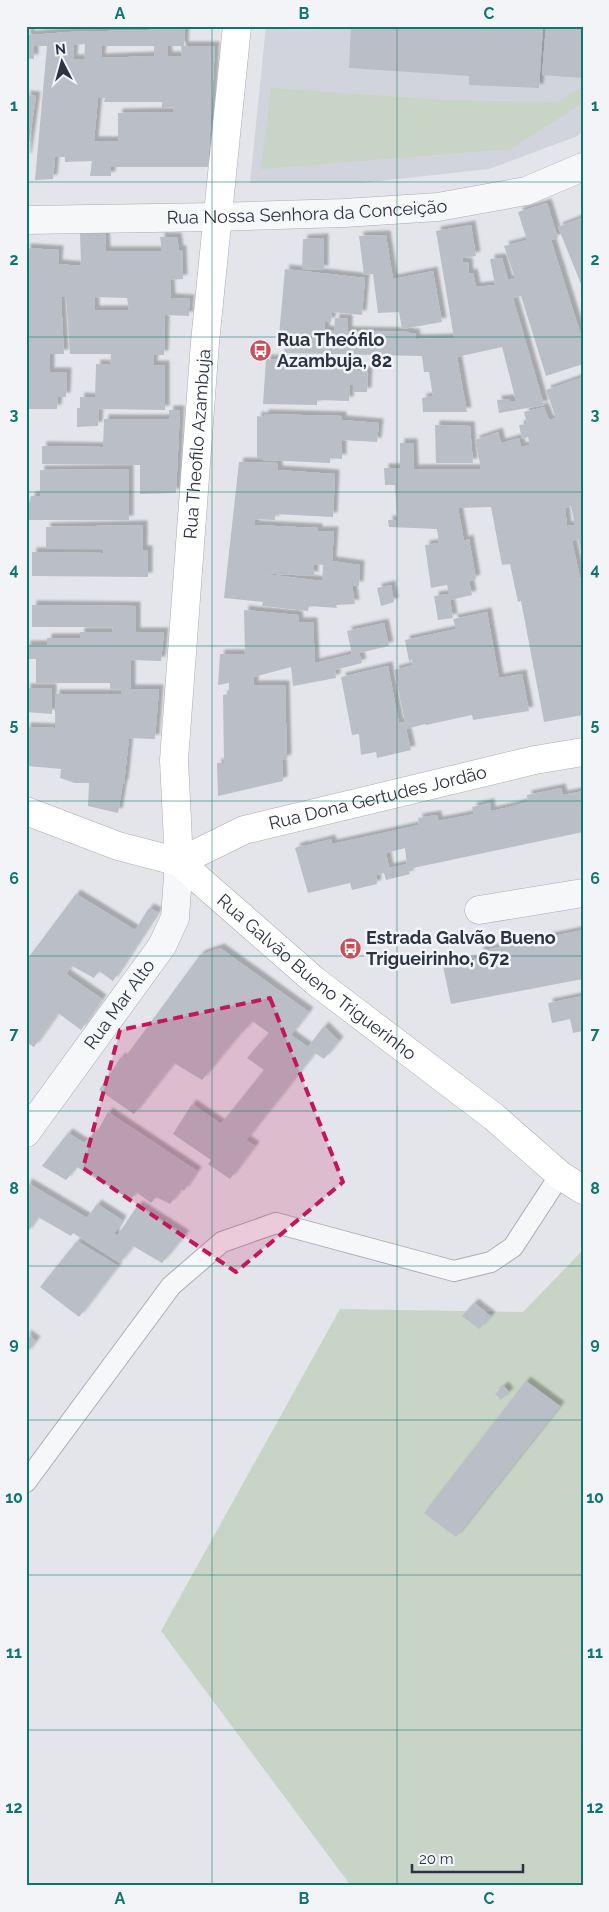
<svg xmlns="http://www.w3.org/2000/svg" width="609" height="1912" viewBox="0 0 609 1912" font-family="Raleway,sans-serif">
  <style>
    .built { fill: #d1d4dc }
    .green { fill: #c8d4c5 }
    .building { fill: #babec7; fill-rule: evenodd; filter: url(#shadow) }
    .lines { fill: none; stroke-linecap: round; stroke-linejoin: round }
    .lane-casing { stroke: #a8acb4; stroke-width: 22 }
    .street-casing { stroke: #a8acb4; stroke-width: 29 }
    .secondary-casing { stroke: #a8acb4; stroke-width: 29 }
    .lane { stroke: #f6f7f9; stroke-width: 20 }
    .street { stroke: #f6f7f9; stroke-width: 28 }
    .secondary { stroke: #fff; stroke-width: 28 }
    .marked { fill: #c2185b; fill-opacity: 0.2; stroke: #c2185b; stroke-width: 4; stroke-dasharray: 10 6; stroke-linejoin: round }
    .grid { fill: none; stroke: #0f766e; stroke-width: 1; stroke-opacity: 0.55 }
    .labels { text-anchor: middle; stroke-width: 5; stroke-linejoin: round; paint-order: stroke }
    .street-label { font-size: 18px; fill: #2c3342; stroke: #f3f4f8 }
    .poi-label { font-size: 18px; font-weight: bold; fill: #2c3342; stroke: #f3f4f8; text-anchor: start }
    .neatline { fill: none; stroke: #0f766e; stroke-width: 2 }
    .grid-label { font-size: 16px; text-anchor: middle; font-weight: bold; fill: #0f766e }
  </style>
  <defs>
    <filter id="shadow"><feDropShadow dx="4.5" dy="-4.5" stdDeviation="1" flood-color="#0004"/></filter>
  </defs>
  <rect width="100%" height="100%" fill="#e3e5ea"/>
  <!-- built -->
  <path class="built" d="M266,26H583V132L575,137L489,169L361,183H250Z"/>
  <!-- green -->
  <path class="green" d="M583,86V103L510,149L261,169L271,88L443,100L557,102Z
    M583,1250V1886H351L161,1631L340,1309L523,1312Z"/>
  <!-- building -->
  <path class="building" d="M351,26H543L539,88L469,85V76L349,68Z
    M546,26H583V78L542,75Z
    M26,29L30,35L69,32L185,29L184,46H215L208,167H111V176H90L92,161L65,162V157H55L53,179L35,180L47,46H34V59L26,58ZM85,44L84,59H73L74,45ZM102,46H154V56L101,58ZM167,46H181L182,56H168ZM98,98H105L104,102H162V108L173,107L174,112L118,113V141H94Z
    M26,95L36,96L27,158H26Z
    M547,203L558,238L551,240L583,342V364L546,376L521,296L513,298L544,405L499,413L497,400L510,399V401H516L502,347L457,357L467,412H423L422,398L433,396L429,372H424L422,356L284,353L286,336L279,335L285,269L365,278L362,315L332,312L331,322H325V330L334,331L335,318L348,319V331L409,332L410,333H415L416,339L454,338L436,231L471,225L476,256L463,258V262H468L469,274L473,273L476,287L495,285L490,259L502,258L508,280L515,278L504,246L527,240L518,212Z
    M581,218H583V289L558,227Z
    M80,233H105L106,251H162L160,237H177L179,250H182L183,279L170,280L171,298L190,299L189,309V316L165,315L164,355H154L153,365H165V410L99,409L98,426L77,427V408H80V397L95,398L96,364L110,365L111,354H70L66,297H61L64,354H50V372H67L66,397H58L57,409H26V248L59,250L58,264L81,266ZM95,297L127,298L129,310H95Z
    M386,235L393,279L433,271L442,322L402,329L399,312L378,313L373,274L364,275L359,236Z
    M324,238V270L302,269L303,239Z
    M266,359L352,362L351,370L368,371L367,392H354V385H350L349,401L317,400V405L263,404Z
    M583,377V561L578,539L572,541L583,591V715L544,722L521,601L518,602L510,564L502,565L491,507L458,508L464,541L469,539L476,579L469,581L472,595L450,600L453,618L438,620L434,596L449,594L447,585L431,588L425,545L439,543L437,529L389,527L388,520H397L395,485H385L384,468H400V443H413L414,469H481L475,440L498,432L501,443L519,438L521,447L530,445L528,437L522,439L519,425L527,424L524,412L544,407L549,420L556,418L546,390ZM571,506L575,525L567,526L565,508Z
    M169,410H180L176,493L140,494V465L42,464V446L103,447L104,419H169Z
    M264,414L342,416V420L379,423L377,442L342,440V459L330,458V463L263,460L262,459H257V416L264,417Z
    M435,425L470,426L473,463H436Z
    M239,462L278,463V470L335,474L333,517L275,514V520L254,519L255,525L318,528V531H334L332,561L360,565L359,586L352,585L355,604L336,605L337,608L309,606L308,611L262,606L263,602L224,598ZM314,564L323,565L322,581L257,573L314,576Z
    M129,469V520H26V502H30L31,496H40V470Z
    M143,525V550H148V577L32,576V552L103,553L104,549H46V527Z
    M391,585L394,602L381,606L377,588Z
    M32,605L136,606V632H164L161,661L131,660V689H159L155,739L129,738L124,784L123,783L118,813L88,806L89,783H75L60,778L61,769L28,766V738H26V727L55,728V694H121V689H110V683H36V659H26V645H47V638H80V632H112L113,627H32Z
    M244,610L298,615L299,622H313L315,663L352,654L347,631L384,623L389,646L359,653L362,663L335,670L336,678L293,686L291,667L254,677V685H285L287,759L282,760L283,781L218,796L217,763H224L223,695L229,694V683L218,685L220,654H245Z
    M487,612L499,678L522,674L529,711L473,720L472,715L426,725L425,724L406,729L411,750L377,758L376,752L361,755L359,734L352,735L341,677L388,666L399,723L405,722L394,670L413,665L412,660L409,661L405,640L456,629L453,619Z
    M26,688H52V714L26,712Z
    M561,788L563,795L583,791V832L408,869L410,874L386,880L384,873L376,875L377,884L352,890L350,883L308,893L295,848L300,846L304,845V846L331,839L332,844L401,829L419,825L418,818L437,815L438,821L474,814L472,807L490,803L491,811L509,807L528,802L527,795ZM405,848L407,864L389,868L386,853Z
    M76,894L135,930L149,908L158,912L113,981L99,971L94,978L72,966L66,974L102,999L81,1030L58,1013L34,1047L26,1042V961Z
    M583,930V979L451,1004L443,966L479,959V951Z
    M220,948L309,1012L291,1035L308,1047L324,1026L339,1041L324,1059L315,1053L246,1140L255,1146L230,1179L208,1164L211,1160L173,1134L192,1104L221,1124L264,1070L247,1058L269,1033L252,1021L243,1032L242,1031L202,1080L174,1063L134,1114L99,1090L121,1057L124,1059L200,955Z
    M583,996V1031L573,1033L570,1019L552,1023L548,1003Z
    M108,1112L197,1171L184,1191L181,1189L170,1204L156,1197L151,1203L136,1192L131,1200L77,1167L66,1180L42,1166L68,1133L84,1143L94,1133L96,1134Z
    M28,1183L87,1218L97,1204L122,1220L114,1234L117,1236L138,1205L185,1235L162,1263L133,1246L120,1263L73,1233L71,1236L38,1217L26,1234V1186Z
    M77,1241L118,1266L79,1317L40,1287Z
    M474,1303L491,1316L479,1329L462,1316Z
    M26,1334L36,1341L26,1354Z
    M526,1381L560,1406L456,1537L424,1513Z
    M504,1386L509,1392L501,1400L495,1394Z"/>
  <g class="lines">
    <defs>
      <path id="lane" d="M26,1482L171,1286L222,1242L276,1223L454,1271L491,1262L513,1247L560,1175"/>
      <g id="street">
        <path id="s1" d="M26,220L216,217L344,213L438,207L526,191L583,167"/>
        <path d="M479,910L583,893"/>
        <path id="s2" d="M26,1133L162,946L175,918L179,862"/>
      </g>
      <g id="secondary">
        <path id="s3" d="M26,811L118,846L179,862L315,981L494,1117L560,1175L583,1190"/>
        <path id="s4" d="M179,862L174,760L205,342L237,26"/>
        <path id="s5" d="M179,862L244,830L535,760L583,752"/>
      </g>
    </defs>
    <!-- lane casing -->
    <use href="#lane" class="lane-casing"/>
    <!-- street casing -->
    <use href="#street" class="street-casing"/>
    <!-- secondary casing -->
    <use href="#secondary" class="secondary-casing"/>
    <!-- lane -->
    <use href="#lane" class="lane"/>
    <!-- street -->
    <use href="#street" class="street"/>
    <!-- secondary -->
    <use href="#secondary" class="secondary"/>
  </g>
  <!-- marked area -->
  <path class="marked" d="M270,998L343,1182L236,1272L83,1168L120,1030Z"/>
  <!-- grid -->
  <path class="grid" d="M212,26V1886M397,26V1886M26,182H583M26,337H583M26,492H583M26,646H583M26,801H583M26,956H583M26,1111H583M26,1266H583M26,1420H583M26,1575H583M26,1730H583"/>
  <!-- icons -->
  <defs>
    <symbol id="bus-disc" viewBox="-11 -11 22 22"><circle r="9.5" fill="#c7505c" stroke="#f3f4f8"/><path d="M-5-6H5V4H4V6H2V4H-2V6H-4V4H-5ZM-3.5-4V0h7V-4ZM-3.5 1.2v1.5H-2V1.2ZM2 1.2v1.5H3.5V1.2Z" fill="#fff"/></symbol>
  </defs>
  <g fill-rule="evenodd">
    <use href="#bus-disc" x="248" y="338" width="25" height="25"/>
    <use href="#bus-disc" x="338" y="936" width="25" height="25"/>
  </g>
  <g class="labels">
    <!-- street labels -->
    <g class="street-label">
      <text dy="6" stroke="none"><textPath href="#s1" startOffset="281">Rua Nossa Senhora da Conceição</textPath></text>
      <text dy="6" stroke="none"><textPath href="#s4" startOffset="419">Rua Theofilo Azambuja</textPath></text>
      <text dy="6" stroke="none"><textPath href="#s5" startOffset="210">Rua Dona Gertudes Jordão</textPath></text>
      <text dy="6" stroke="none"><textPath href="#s3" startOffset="341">Rua Galvão Bueno Triguerinho</textPath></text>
      <text dy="6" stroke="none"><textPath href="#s2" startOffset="159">Rua Mar Alto</textPath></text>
    </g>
    <!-- poi labels -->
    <g class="poi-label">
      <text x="277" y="346">Rua Theófilo<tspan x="277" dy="21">Azambuja, 82</tspan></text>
      <text x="366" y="944">Estrada Galvão Bueno<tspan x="366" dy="21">Trigueirinho, 672</tspan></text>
    </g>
  </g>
  <!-- border -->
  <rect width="609" height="1912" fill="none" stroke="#f3f4f8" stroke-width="55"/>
  <!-- north arrow -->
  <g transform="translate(62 62) rotate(354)" stroke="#f3f4f8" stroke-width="4" paint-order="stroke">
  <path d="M0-4L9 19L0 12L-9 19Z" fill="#2c3342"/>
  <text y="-8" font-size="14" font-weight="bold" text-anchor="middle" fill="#2c3342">N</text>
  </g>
  <!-- scale -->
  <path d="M412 1864v8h111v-8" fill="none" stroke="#2c3342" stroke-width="2.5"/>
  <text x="419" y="1864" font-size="15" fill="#2c3342" stroke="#f3f4f8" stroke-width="4" paint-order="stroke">20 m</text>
  <rect x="28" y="28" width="554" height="1856" class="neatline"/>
  <g class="grid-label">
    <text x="120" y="19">A</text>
    <text x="304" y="19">B</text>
    <text x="489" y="19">C</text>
    <text x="14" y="111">1</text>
    <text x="595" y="111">1</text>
    <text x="14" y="265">2</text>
    <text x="595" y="265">2</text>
    <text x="14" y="420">3</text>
    <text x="595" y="420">3</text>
    <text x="14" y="575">4</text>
    <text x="595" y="575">4</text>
    <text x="14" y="730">5</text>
    <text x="595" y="730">5</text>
    <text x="14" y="884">6</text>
    <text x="595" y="884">6</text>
    <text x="14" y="1039">7</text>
    <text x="595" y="1039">7</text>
    <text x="14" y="1194">8</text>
    <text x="595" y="1194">8</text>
    <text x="14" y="1349">9</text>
    <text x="595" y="1349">9</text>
    <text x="14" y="1503">10</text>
    <text x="595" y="1503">10</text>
    <text x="14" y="1658">11</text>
    <text x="595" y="1658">11</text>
    <text x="14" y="1813">12</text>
    <text x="595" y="1813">12</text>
    <text x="120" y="1904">A</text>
    <text x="304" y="1904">B</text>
    <text x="489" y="1904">C</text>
  </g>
</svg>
